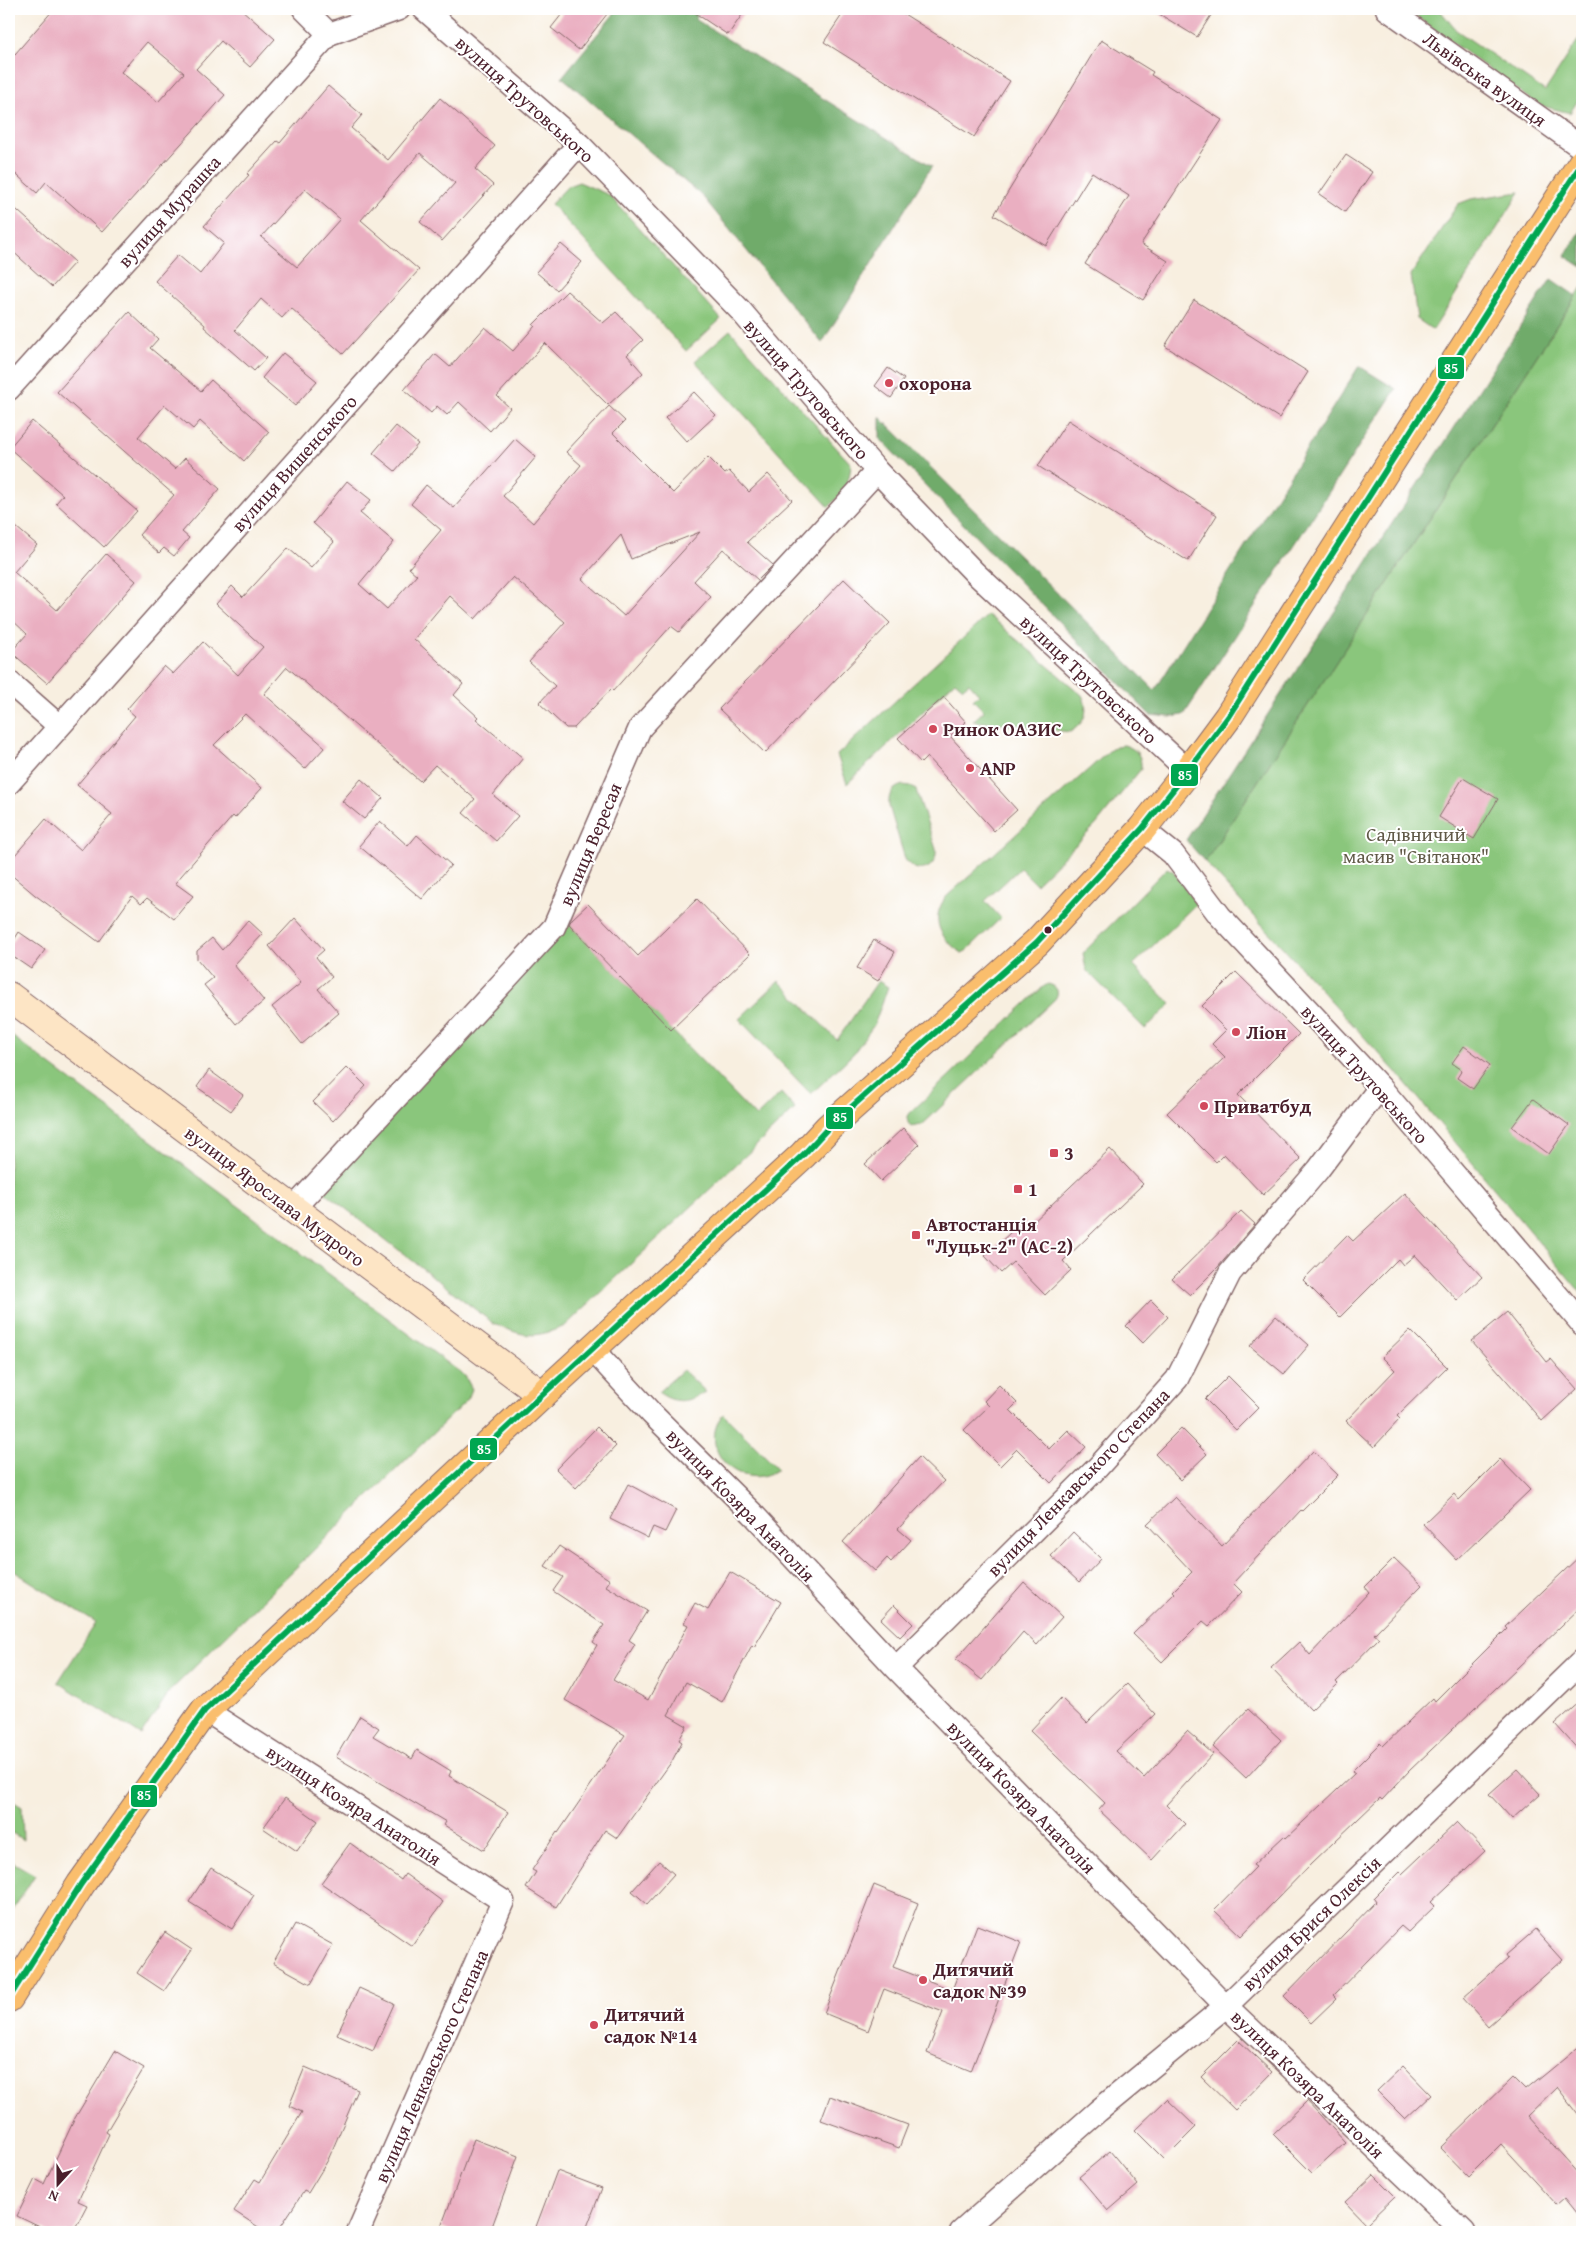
<svg xmlns="http://www.w3.org/2000/svg" width="1591" height="2241" viewBox="0 0 1591 2241" font-family="'Gentium Book Plus',serif">
  <style>
    .green { fill: #8ac67b; stroke: #6a7253 }
    .forest { fill: #6fab6b; stroke: #5c654b }
    .building { fill: #eaafc1; fill-rule: evenodd }
    .lines { fill: none; stroke-linecap: round; stroke-linejoin: round }
    .street-casing { stroke: #87686a; stroke-width: 25 }
    .secondary-casing { stroke: #87686a; stroke-width: 30 }
    .primary-casing { stroke: #87686a; stroke-width: 30 }
    .street { stroke: #fff; stroke-width: 22 }
    .secondary { stroke: #fde5c5; stroke-width: 28 }
    .primary { stroke: #fabe6d; stroke-width: 28 }
    .bus-1-casing { stroke: #fff; stroke-width: 10 }
    .bus-1 { stroke: #00a651; stroke-width: 6 }
    .poi-dot { fill: #d1495b; stroke: #fff; stroke-width: 2 }
    .bus-dot { fill: #4a1f2b; stroke: #fff; stroke-width: 2 }
    .labels { text-anchor: middle; stroke-width: 4; stroke-linejoin: round; paint-order: stroke }
    .street-label { font-size: 19px; fill: #4a1f2b; stroke: #fff }
    .poi-label { font-size: 19px; font-weight: bold; fill: #4a1f2b; stroke: #fff; text-anchor: start }
    .park-label { font-size: 19px; fill: #605947; stroke: #fff }
    .line-badge { stroke: #fff; stroke-width: 2 }
    .badge-label { font-size: 14px; text-anchor: middle; font-weight: bold; fill: #fff }
  </style>
  <rect width="100%" height="100%" fill="#fff"/>
  <filter id="ink" filterUnits="userSpaceOnUse"><feTurbulence type="fractalNoise" baseFrequency=".02" numOctaves="2"/><feDisplacementMap in="SourceGraphic" scale="10" xChannelSelector="R" yChannelSelector="G"/><feConvolveMatrix kernelMatrix="1 2 1 2 8 2 1 2 1" color-interpolation-filters="sRGB"/></filter>
  <filter id="wash" filterUnits="userSpaceOnUse"><feTurbulence type="fractalNoise" baseFrequency=".0096" numOctaves="4" result="noise"/><feDisplacementMap in="SourceGraphic" scale="20" xChannelSelector="R" yChannelSelector="G"/><feGaussianBlur stdDeviation="1.12" result="paint"/><feColorMatrix in="noise" values="0 0 0 0 0 0 0 0 0 0 0 0 0 0 0 0 0 1.4 0 .05"/><feComposite in="paint" operator="in"/></filter>
  <g filter="url(#wash)">
    <rect width="100%" height="100%" fill="#f8efe0"/>
    <!-- green -->
    <path class="green" d="M1406,9H1439L1456,30L1545,91L1582,34V94L1570,113L1538,105Z
      M579,182L609,195L721,319L686,351L551,204L568,186Z
      M1520,192L1433,330L1417,319L1411,275L1458,204L1471,199Z
      M1582,287V1294L1404,1081L1205,862Z
      M730,330L851,464C850,483 842,494 829,507L695,361Z
      M988,615L1082,695C1090,711 1085,723 1070,732L973,721L984,711L973,700L979,694L969,683L963,688L955,681L847,784L837,755Z
      M1124,745C1137,749 1142,756 1141,769L1095,826L1036,884L1020,868L985,901L1001,918L963,954C942,940 928,921 946,897L1109,751L1116,746Z
      M903,785L910,786L916,790L936,849C938,870 916,877 905,859L889,806C888,794 892,788 903,785Z
      M1167,868L1173,871L1196,904L1133,965L1171,1004L1145,1029L1086,970L1083,953Z
      M568,923L756,1117L781,1093L795,1109L565,1326C534,1339 525,1337 494,1324L323,1191Z
      M779,981L837,1040L878,981L888,987L874,1025L853,1054L811,1094L739,1019Z
      M1048,984C1057,986 1060,992 1055,999L922,1125L911,1127C907,1122 906,1119 910,1113L1043,987Z
      M9,1034L465,1376L472,1389L468,1399L170,1691L141,1735L58,1682L96,1623L9,1568Z
      M683,1370L706,1392C687,1402 676,1405 658,1392Z
      M723,1414L778,1469C741,1495 695,1449 723,1414Z
      M9,1799L22,1807L23,1840L9,1831Z
      M9,1860L35,1875L9,1916Z"/>
    <!-- forest -->
    <path class="forest" d="M618,9H701L695,19L932,166L822,343L703,197L562,77Z
      M1582,229V267L1565,256Z
      M1551,279L1576,296L1205,862L1186,840Z
      M1359,366L1396,389L1184,715L1170,717L1150,715L880,439V417L1155,690Z"/>
    <g id="blocks">
      <!-- building -->
      <path class="building" d="M54,9H241L275,39L250,67L221,41L196,69L225,95L102,232L46,182L37,193L9,168V61ZM147,42L184,73L158,102L121,72Z
        M566,9H611L579,50L551,28Z
        M689,9H746L728,35Z
        M846,9H896L1010,81L974,137L824,42Z
        M1151,9H1215L1197,37Z
        M1101,40L1153,72L1151,75L1222,120L1141,244L1168,261L1143,300L1085,264L1129,196L1092,172L1046,246L994,215Z
        M328,86L362,115L351,128L388,160L440,98L495,146L475,169L493,185L442,241L420,222L455,183L420,153L361,220L419,270L343,354L291,308L282,318L261,299L235,330L266,358L254,371L204,327L205,325L155,281L178,255L200,274L224,243L204,226L249,175L247,174L277,141L280,143ZM305,189L340,219L297,267L261,237Z
        M1346,155L1372,172L1345,212L1319,194Z
        M9,203L75,262L52,287L9,248Z
        M561,244L582,262L557,290L536,272Z
        M567,291L603,323L616,312L643,340L627,355L643,373L608,405L545,343L497,396L510,408L490,431L459,402L447,415L437,406L431,413L404,390L435,354L450,367L485,327L513,351L535,326L533,325Z
        M1194,300L1308,372L1279,418L1165,346Z
        M129,312L158,339L150,348L201,391L211,380L269,432L244,461L200,421L193,429L165,405L138,437L175,469L185,458L220,489L182,532L189,538L174,556L164,548L159,553L139,535L174,495L57,392Z
        M283,353L317,381L295,406L262,378Z
        M888,368L904,379L891,398L875,386Z
        M694,392L716,415L687,442L665,418Z
        M609,406L625,421L613,433L673,493L708,457L725,474L729,471L749,492L768,474L792,500L747,542L773,565L758,580L723,549L694,581L711,597L679,632L671,626L613,691L611,689L574,728H566L539,703L555,686L529,662L565,622L513,577L475,619L450,596L414,639L463,684L454,695L478,717L476,719L523,758L493,795L518,816L496,841L463,813L475,799L435,765L420,781L287,667L264,694L325,747L305,769L245,714L214,745L262,788L235,818L233,816L175,883L193,896L174,919L147,898L141,904L132,896L99,942L35,895L9,873V862L46,819L81,850L112,814L77,785L135,716L127,709L164,666L173,674L203,642L238,675L263,647L216,604L232,586L243,597L288,548L311,568L334,542L313,523L347,481L371,500L360,513L394,542L359,584L387,609L417,575L409,568L441,530L411,504L426,485L454,508L515,439L536,457L503,496L533,523L581,465L566,452ZM700,532L624,616L582,579L621,535L631,559Z
        M1068,420L1217,515L1188,561L1038,466Z
        M32,421L137,511L104,547L56,503L63,495L9,448Z
        M396,426L418,444L395,471L373,453Z
        M9,521L37,545L14,572L57,610L106,554L136,581L47,683L11,652L27,634L9,617Z
        M844,579L890,623L765,753L719,709Z
        M944,697L966,722L950,736L1017,810L994,831L927,757L921,763L898,738Z
        M1463,778L1498,799L1474,839L1439,817Z
        M361,779L383,798L364,819L342,801Z
        M380,821L408,846L417,835L451,865L422,899L359,846Z
        M697,899L750,954L671,1030L569,924L572,919L588,904L638,956Z
        M295,918L324,950L316,957L332,977L318,989L339,1013L302,1044L272,1007L301,983L269,946Z
        M248,920L263,934L234,965L264,1001L236,1024L204,985L213,978L197,959V951L212,938L222,950Z
        M19,932L45,950L31,969L9,954V948Z
        M874,940L895,952L878,981L857,968Z
        M1236,972L1299,1034L1238,1095L1301,1159L1263,1195L1224,1154L1216,1162L1167,1113L1225,1057L1212,1044L1226,1030L1202,1006Z
        M1464,1046L1490,1065L1473,1089L1457,1078L1462,1070L1452,1063Z
        M347,1067L366,1086L333,1121L313,1102Z
        M209,1070L243,1095L231,1111L197,1087Z
        M1533,1099L1569,1125L1549,1154L1512,1127Z
        M903,1128L919,1145L881,1181L865,1164Z
        M1110,1149L1143,1184L1063,1261L1071,1270L1045,1295L1013,1262L1001,1273L985,1256L1024,1220L1029,1226Z
        M1405,1193L1482,1277L1457,1300L1415,1255L1403,1265L1398,1259L1340,1317L1303,1280L1347,1235L1353,1241Z
        M1241,1211L1255,1224L1218,1267L1190,1295L1172,1279Z
        M1151,1300L1168,1317L1143,1343L1126,1326Z
        M1507,1312L1547,1362L1551,1359L1577,1389L1542,1421L1472,1341Z
        M1276,1316L1309,1345L1284,1374L1250,1346Z
        M1410,1330L1447,1367L1397,1416L1400,1419L1374,1447L1346,1421L1395,1370L1382,1357Z
        M1228,1376L1259,1407L1236,1430L1205,1399Z
        M999,1385L1017,1403L1010,1410L1049,1449L1068,1430L1086,1447L1051,1483L1017,1449L1000,1466L964,1430L989,1406L984,1401Z
        M597,1427L616,1446L576,1488L556,1469Z
        M1181,1428L1207,1454L1180,1480L1155,1454Z
        M1313,1451L1338,1475L1302,1511L1301,1510L1233,1583L1242,1592L1209,1626L1203,1621L1162,1662L1133,1634L1175,1593L1173,1591L1192,1572L1147,1524L1175,1497L1222,1546Z
        M919,1457L944,1481L898,1529L911,1540L891,1562L887,1558L875,1571L843,1542Z
        M1500,1459L1530,1490L1457,1560L1423,1524L1454,1494L1459,1500Z
        M628,1484L676,1510L665,1532L653,1527L648,1538L610,1519Z
        M1073,1532L1101,1559L1079,1582L1051,1556Z
        M559,1546L610,1580L606,1586L647,1611L629,1640L635,1644L613,1680L648,1700L688,1625L684,1623L695,1603L708,1610L730,1572L781,1602L754,1647L752,1645L722,1702L686,1682L668,1715L687,1726L679,1740L682,1742L672,1761L617,1838L605,1830L556,1907L526,1888L536,1872L532,1870L557,1832L558,1833L625,1735L565,1700L597,1645L593,1642L604,1625L553,1591L563,1577L545,1566Z
        M1582,1554V1606L1409,1771L1382,1800L1380,1798L1311,1864L1241,1936L1214,1910L1256,1867L1253,1865L1284,1836L1286,1838L1355,1773L1352,1771L1380,1743L1383,1746L1433,1698L1435,1701L1507,1629L1505,1627Z
        M1394,1558L1422,1585L1374,1634L1379,1638L1336,1682L1338,1684L1311,1710L1271,1668L1299,1642L1310,1655L1369,1592L1365,1587Z
        M1024,1582L1062,1617L1037,1645L1023,1632L982,1680L956,1659Z
        M894,1605L913,1624L900,1637L881,1619Z
        M1127,1684L1155,1714L1116,1751L1144,1778L1187,1731L1213,1754L1166,1805L1185,1824L1152,1860L1099,1810L1105,1803L1030,1731L1061,1698L1087,1723Z
        M1582,1700V1754L1555,1724Z
        M1248,1709L1281,1740L1246,1778L1213,1747Z
        M360,1716L379,1728L373,1736L412,1759L417,1750L451,1771L449,1776L508,1812L484,1850L444,1825L446,1822L336,1757Z
        M1517,1769L1540,1794L1512,1819L1489,1794Z
        M285,1798L318,1821L297,1851L263,1828Z
        M1457,1822L1485,1851L1431,1902L1435,1906L1408,1932L1401,1926L1334,1995L1337,1998L1311,2023L1284,1996L1376,1901L1374,1898L1400,1872L1402,1874Z
        M350,1843L401,1880L405,1874L443,1902L412,1946L321,1883Z
        M659,1861L674,1874L647,1904L632,1891Z
        M211,1868L254,1895L232,1929L189,1902Z
        M874,1885L918,1903L893,1967L922,1978L952,1990L977,1925L1021,1942L971,2071L927,2053L943,2012L884,1989L868,2031L824,2013Z
        M295,1924L333,1945L311,1984L273,1963Z
        M1535,1930L1562,1960L1488,2026L1463,1998L1508,1958L1506,1955Z
        M165,1932L192,1950L164,1991L137,1973Z
        M359,1988L394,2004L373,2051L337,2035Z
        M1238,2040L1272,2072L1235,2110L1201,2077Z
        M1582,2044V2119L1557,2087L1527,2116L1582,2177V2219L1565,2198L1557,2205L1501,2144L1468,2177L1440,2148L1513,2077L1526,2090Z
        M115,2051L144,2068L106,2132L109,2134L78,2201L87,2205L73,2232H50L17,2216L35,2179L44,2184L75,2118Z
        M1403,2066L1431,2095L1405,2119L1377,2091Z
        M305,2067L358,2090L328,2160L308,2193L304,2191L277,2232H266L234,2211L255,2179L260,2182L302,2112L289,2106Z
        M830,2096L908,2125L899,2148L821,2120Z
        M1167,2099L1196,2127L1164,2159L1135,2130Z
        M1307,2101L1345,2142L1312,2173L1273,2134Z
        M474,2139L518,2156L490,2232H455L441,2227Z
        M1110,2151L1138,2185L1108,2211L1079,2177Z
        M557,2171L602,2188L585,2232H534Z
        M1374,2175L1395,2196L1366,2224L1345,2202Z"/>
    </g>
  </g>
  <g filter="url(#ink)">
    <use href="#blocks" fill-opacity="0" stroke="#87686a" stroke-width="1"/>
    <g class="lines">
      <defs>
        <path id="street" d="M304,9L329,34L399,9
          M424,9L579,144L740,310L877,471L975,573L1188,771
          M1387,9L1582,148
          M9,389L329,34
          M9,682L59,726
          M9,783L579,144
          M1142,829L1173,854L1220,916L1380,1087L1582,1324
          M293,1209L554,927L640,728L877,471
          M592,1349L652,1414L752,1513L896,1668L1226,2006L1464,2232
          M896,1668L1098,1467L1177,1379L1230,1273L1318,1170L1380,1087
          M205,1710L503,1901L358,2232
          M961,2232L1098,2111L1226,2006L1582,1661"/>
        <path id="secondary" d="M9,996L542,1395"/>
        <path id="primary" d="M9,1998L81,1884L205,1710L542,1395L803,1155L828,1128L1037,942L1142,829L1188,771L1228,717L1582,163"/>
      </defs>
      <!-- street casing -->
      <use href="#street" class="street-casing"/>
      <!-- secondary casing -->
      <use href="#secondary" class="secondary-casing"/>
      <!-- primary casing -->
      <use href="#primary" class="primary-casing"/>
      <!-- street -->
      <use href="#street" class="street"/>
      <!-- secondary -->
      <use href="#secondary" class="secondary"/>
      <!-- primary -->
      <use href="#primary" class="primary"/>
      <defs>
        <path id="bus-1" d="M9,1998L81,1884L205,1710L542,1395L803,1155L828,1128L1037,942L1142,829L1188,771L1228,717L1582,163"/>
      </defs>
      <!-- bus-1 casing -->
      <use href="#bus-1" class="bus-1-casing"/>
      <!-- bus-1 -->
      <use href="#bus-1" class="bus-1"/>
    </g>
  </g>
  <!-- markers -->
  <g class="poi-dot">
    <circle cx="889" cy="383" r="5"/>
    <circle cx="933" cy="729" r="5"/>
    <circle cx="970" cy="768" r="5"/>
    <circle cx="1236" cy="1032" r="5"/>
    <circle cx="1204" cy="1106" r="5"/>
    <rect x="1049" y="1148" width="10" height="10" rx="2.5"/>
    <rect x="1013" y="1184" width="10" height="10" rx="2.5"/>
    <rect x="911" y="1230" width="10" height="10" rx="2.5"/>
    <circle cx="923" cy="1980" r="5"/>
    <circle cx="594" cy="2025" r="5"/>
  </g>
  <circle class="bus-dot" cx="1048" cy="930" r="4.5"/>
  <g class="labels">
    <!-- street labels -->
    <g class="street-label">
      <text transform="translate(1485 79) rotate(36)" y="7">Львівська вулиця</text>
      <text transform="translate(525 99) rotate(42)" y="7">вулиця Трутовського</text>
      <text transform="translate(169 211) rotate(-48)" y="7">вулиця Мурашка</text>
      <text transform="translate(807 389) rotate(49)" y="7">вулиця Трутовського</text>
      <text transform="translate(294 463) rotate(-48)" y="7">вулиця Вишенського</text>
      <text transform="translate(1089 679) rotate(43)" y="7">вулиця Трутовського</text>
      <text transform="translate(590 844) rotate(-67)" y="7">вулиця Вересая</text>
      <text transform="translate(1365 1074) rotate(48)" y="7">вулиця Трутовського</text>
      <text transform="translate(275 1196) rotate(37)" y="7">вулиця Ярослава Мудрого</text>
      <text transform="translate(1078 1482) rotate(-46)" y="7">вулиця Ленкавського Степана</text>
      <text transform="translate(741 1505) rotate(46)" y="7">вулиця Козяра Анатолія</text>
      <text transform="translate(1022 1797) rotate(46)" y="7">вулиця Козяра Анатолія</text>
      <text transform="translate(354 1805) rotate(33)" y="7">вулиця Козяра Анатолія</text>
      <text transform="translate(1311 1923) rotate(-44)" y="7">вулиця Брися Олексія</text>
      <text transform="translate(431 2066) rotate(-66)" y="7">вулиця Ленкавського Степана</text>
      <text transform="translate(1308 2084) rotate(44)" y="7">вулиця Козяра Анатолія</text>
    </g>
    <!-- poi labels -->
    <g class="poi-label">
      <text x="899" y="390">охорона</text>
      <text x="943" y="736">Ринок ОАЗИС</text>
      <text x="980" y="775">ANP</text>
      <text x="1246" y="1039">Ліон</text>
      <text x="1214" y="1113">Приватбуд</text>
      <text x="1064" y="1160">3</text>
      <text x="1028" y="1196">1</text>
      <text x="926" y="1231">Автостанція<tspan x="926" dy="22">"Луцьк-2" (АС-2)</tspan></text>
      <text x="933" y="1976">Дитячий<tspan x="933" dy="22">садок №39</tspan></text>
      <text x="604" y="2021">Дитячий<tspan x="604" dy="22">садок №14</tspan></text>
    </g>
    <!-- park labels -->
    <g class="park-label">
      <text x="1416" y="841">Садівничий<tspan x="1416" dy="22">масив "Світанок"</tspan></text>
    </g>
  </g>
  <g class="line-badge">
    <rect x="1437" y="356" width="28" height="24" rx="5" fill="#00a651"/>
    <rect x="1170" y="763" width="29" height="24" rx="5" fill="#00a651"/>
    <rect x="825" y="1106" width="29" height="24" rx="5" fill="#00a651"/>
    <rect x="469" y="1437" width="29" height="24" rx="5" fill="#00a651"/>
    <rect x="130" y="1784" width="28" height="24" rx="5" fill="#00a651"/>
  </g>
  <g class="badge-label">
    <text x="1451" y="373">85</text>
    <text x="1185" y="780">85</text>
    <text x="840" y="1122">85</text>
    <text x="484" y="1454">85</text>
    <text x="144" y="1800">85</text>
  </g>
  <!-- margin -->
  <rect width="1591" height="2241" fill="none" stroke="#fff" stroke-width="30"/>
  <!-- north arrow -->
  <g transform="translate(58 2184) rotate(201)" stroke="#ffffff" stroke-width="4" paint-order="stroke">
  <path d="M0-4L9 19L0 12L-9 19Z" fill="#4a1f2b"/>
  <text y="-8" font-size="14" font-weight="bold" text-anchor="middle" fill="#4a1f2b">N</text>
  </g>
</svg>
